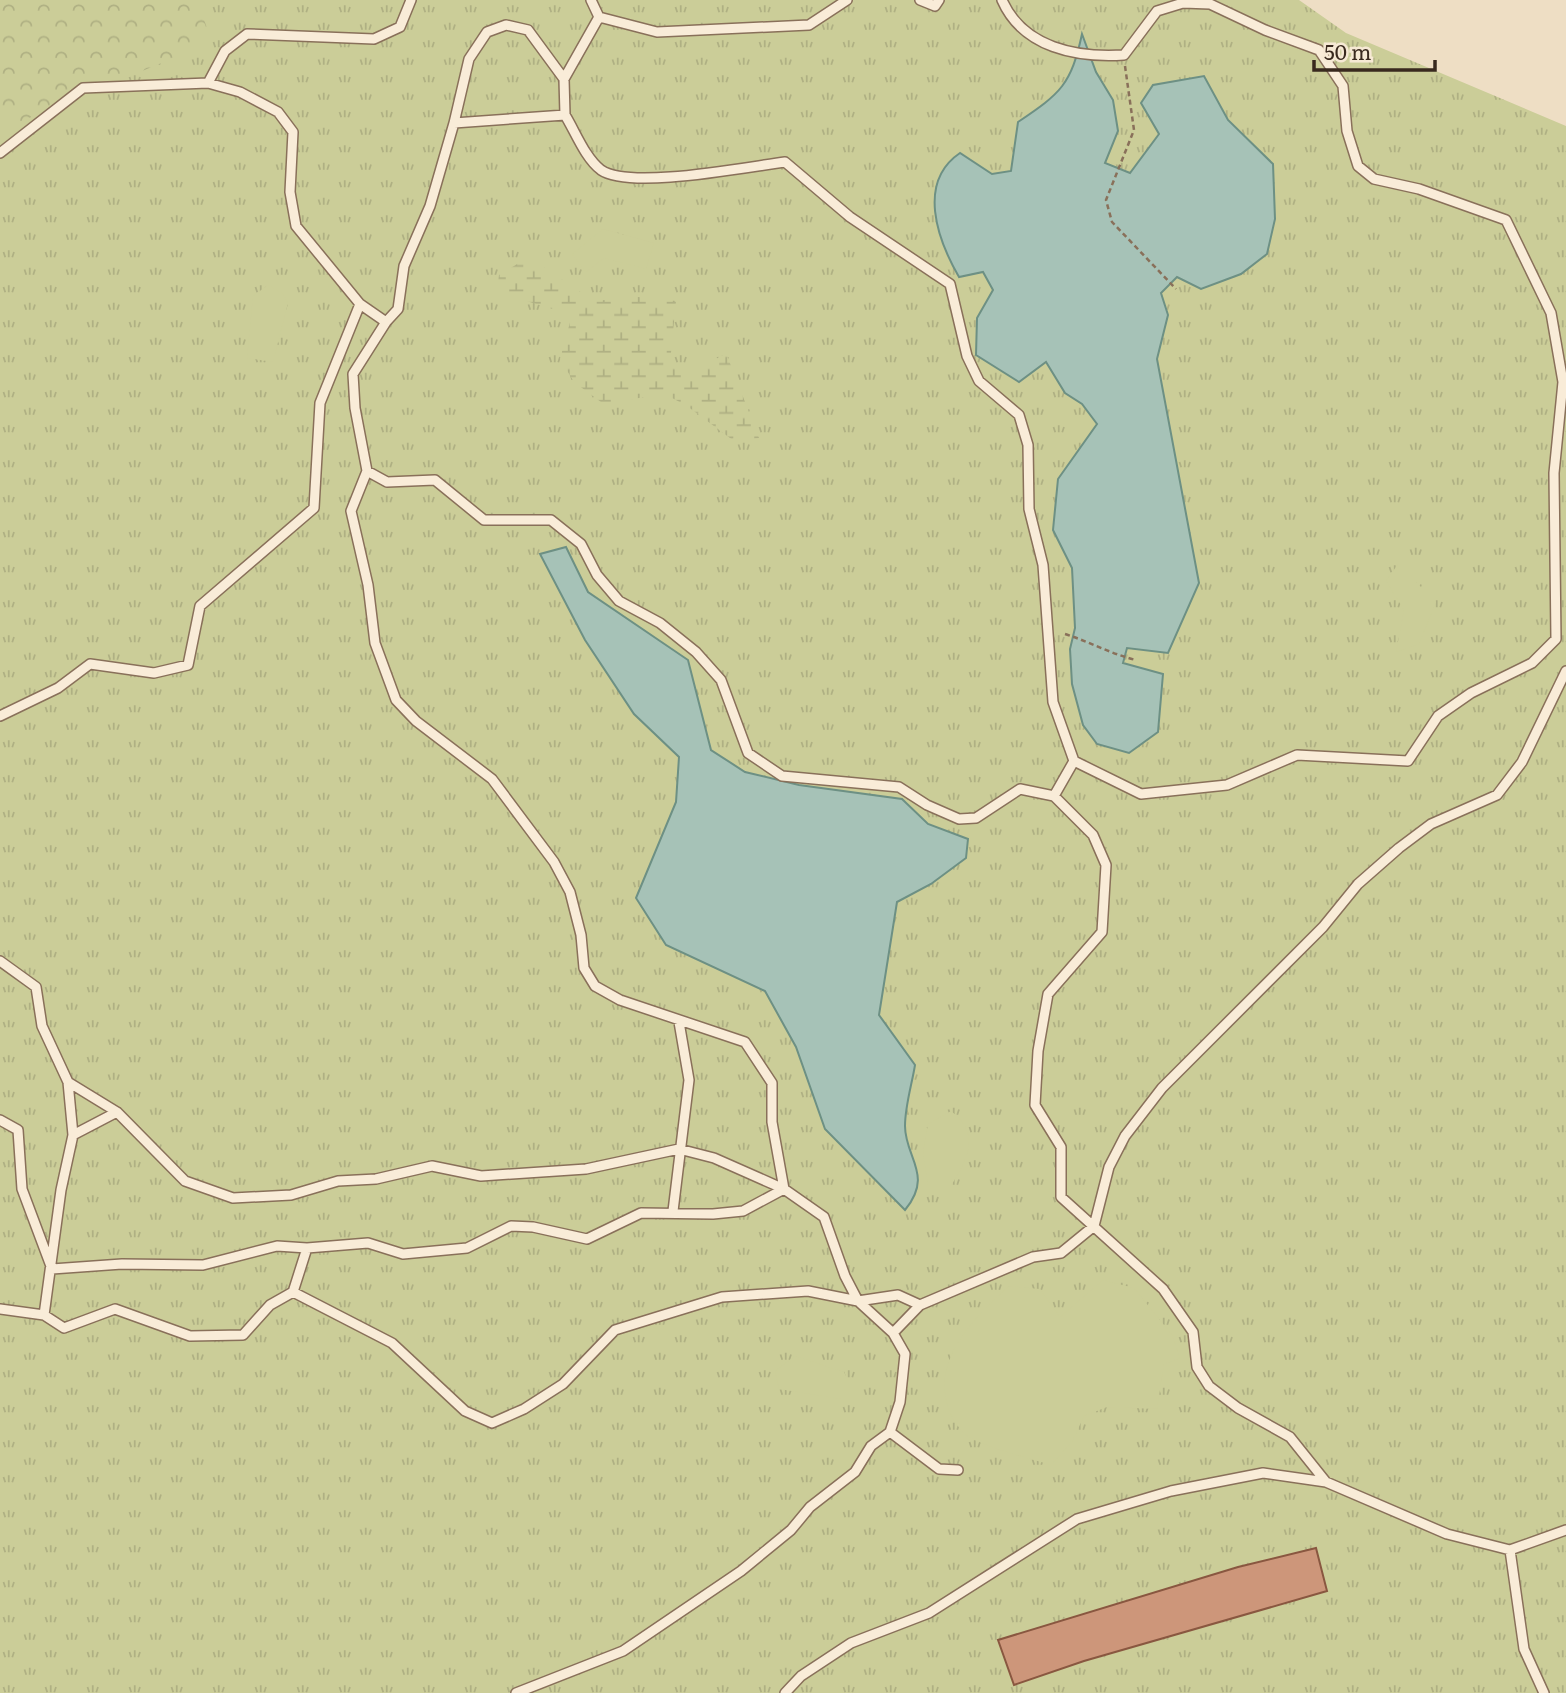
<svg xmlns="http://www.w3.org/2000/svg" width="1566" height="1693" viewBox="0 0 1566 1693" font-family="Literata,serif">
  <style>
    .grass { fill: url(#grass-tufts) }
    .forest { fill: url(#forest-crowns) }
    .wetland { fill: url(#wetland-marsh) }
    .park { fill: #cbcd98 }
    .water { fill: #a6c2b7; stroke: #6d9084; stroke-width: 2 }
    .building { fill: #cd967a; stroke: #895740; stroke-width: 2 }
    .lines { fill: none; stroke-linecap: round; stroke-linejoin: round }
    .lane-casing { stroke: #89705a; stroke-width: 12 }
    .path { stroke: #89705a; stroke-width: 2.5; stroke-dasharray: 5 3.5; stroke-linecap: butt }
    .lane { stroke: #f9ecd8; stroke-width: 9 }
  </style>
  <defs>
    <pattern id="grass-tufts" width="24" height="20" patternUnits="userSpaceOnUse" patternTransform="scale(1.75)"><rect width="24" height="20" fill="#cbcd98"/><path d="M3 7l-1-3M5 7V3M7 7l1-3M15 17l-1-3M17 17v-4M19 17l1-3" fill="none" stroke="#afb083"/></pattern>
    <pattern id="forest-crowns" width="20" height="18" patternUnits="userSpaceOnUse" patternTransform="scale(1.75)"><rect width="20" height="18" fill="#cbcd98"/><path d="M2 6a3 3 0 1 1 6 0M12 15a3 3 0 1 1 6 0" fill="none" stroke="#afb083"/></pattern>
    <pattern id="wetland-marsh" width="20" height="14" patternUnits="userSpaceOnUse" patternTransform="scale(1.75)"><rect width="20" height="14" fill="#cbcd98"/><path d="M1 5h8M5 5V1M11 12h8M15 12V8" fill="none" stroke="#afb083"/></pattern>
  </defs>
  <rect width="100%" height="100%" fill="#eedec4"/>
  <!-- grass -->
  <path class="grass" d="M0,0H1299L1346,33L1566,126V1693H0Z"/>
  <!-- forest -->
  <path class="forest" d="M0,0H197L212,42L0,130Z"/>
  <!-- wetland -->
  <path class="wetland" d="M529,257L594,301L638,297L676,301L670,363L684,378L726,353L759,438L734,441L687,406L663,393L605,405L574,382L560,359L572,315L497,292L499,275Z"/>
  <!-- park -->
  <path class="park" d="M603,229L654,243L646,269L604,258L586,272L572,254Z
    M268,285L283,294L288,303L273,362L247,358L253,296Z
    M1398,564L1436,602L1419,644L1396,652L1404,610L1386,581Z
    M951,1111C981,1134 968,1158 951,1186H928L923,1152L928,1124Z
    M1103,1280L1134,1288L1172,1335L1180,1358L1164,1364L1157,1409L1107,1407L1084,1416L1072,1442L1051,1465C1032,1459 979,1446 965,1434C958,1428 951,1416 948,1407C932,1358 975,1317 1009,1286L1040,1289L1060,1317Z
    M795,1356L844,1372L852,1388L841,1399L779,1389L775,1371Z"/>
  <!-- water -->
  <path class="water" d="M1082,34L1096,72L1113,100L1118,131L1105,163L1130,173L1159,134L1141,103L1153,85L1204,76L1228,120L1273,164L1275,219L1267,254L1241,274L1201,289L1177,277L1161,293L1168,315L1157,359L1199,583L1168,653L1127,648L1123,663L1163,674L1158,732L1129,753L1097,744L1083,725L1072,684L1070,649L1075,628L1072,568L1053,530L1058,479L1097,424L1082,404L1065,393L1046,362L1019,382L976,355L977,318L993,290L983,272L959,277C937,239 917,182 960,153L992,174L1011,171L1018,122C1061,93 1071,85 1082,34Z
    M566,547L588,592L688,660L711,750L745,772L799,785L902,799L928,824L968,839L966,858L931,884L897,902L879,1015L915,1065C912,1084 905,1106 905,1126C905,1158 934,1175 905,1210L825,1129L796,1047L765,991L666,945L636,898L676,802L679,757L634,714L585,640L540,554Z"/>
  <!-- building -->
  <path class="building" d="M1316,1548L1327,1591L1084,1661L1014,1685L998,1640L1238,1567Z"/>
  <g class="lines">
    <defs>
      <path id="lane" d="M591,0L599,17L657,32L809,25L847,0
        M920,0L935,6L939,0
        M1002,0C1023,48 1077,58 1124,55L1157,11L1183,3L1210,4L1265,30L1319,50L1343,86L1347,131L1358,166L1374,179L1419,189L1506,220L1551,313L1563,382L1554,473L1556,639L1532,663L1471,693L1438,716L1408,761L1297,755L1227,785L1141,794L1074,761L1053,702L1043,565L1029,509L1028,445L1019,415L979,381L967,356L950,284L850,217L785,162C746,167 630,190 601,170C585,158 575,131 565,115L454,123L430,206L404,266L398,309L386,322L353,374L355,408L367,471L387,482L435,480L484,520H551L581,544L597,575L619,601L660,623L696,652L721,680L748,753L782,776L899,787L927,805L959,819L976,818L1020,789L1054,796L1093,835L1106,865L1102,932L1048,994L1038,1051L1035,1105L1061,1147V1197L1163,1289L1193,1332L1197,1367L1209,1386L1238,1408L1290,1437L1326,1482
        M208,83L225,51L247,34L374,39L400,27L411,0
        M565,115L564,79L599,17
        M454,123L469,59L487,32L506,25L528,30L564,79
        M0,153L83,88L208,83L240,92L278,112L293,132L290,192L296,226L360,304L320,403L314,508L200,606L188,665L154,673L90,664L58,688L0,716
        M360,304L386,322
        M367,471L351,511L368,585L375,643L396,700L416,721L492,779L554,862L570,892L581,935L584,968L595,986L620,1000L745,1042L772,1083V1122L784,1189
        M1054,796L1074,761
        M0,961L36,987L42,1026L68,1082L117,1112L185,1181L233,1198L291,1195L338,1181L376,1179L432,1166L481,1176L586,1169L679,1149L714,1158L784,1189L824,1217L845,1276L858,1301
        M68,1082L73,1135L117,1112
        M0,1120L18,1130L22,1189L52,1269L122,1264L203,1265L277,1246L307,1248
        M673,1211L689,1080L679,1022
        M293,1292L307,1248L368,1243L403,1254L467,1248L511,1226L533,1227L587,1239L641,1213L713,1214L743,1211L784,1189
        M920,1305L1033,1257L1061,1253L1094,1226L1109,1167L1125,1136L1162,1088L1323,927L1358,884L1399,848L1431,824L1497,795L1522,762L1566,671
        M0,1309L44,1315L64,1328L115,1309L190,1336L243,1335L270,1305L293,1292L392,1343L465,1411L492,1423L524,1409L563,1384L615,1330L722,1297L808,1291L858,1301
        M44,1315L61,1190L73,1135
        M890,1432L939,1469L958,1470
        M1510,1550L1524,1649L1544,1693
        M516,1693L623,1651L741,1571L791,1530L810,1507L855,1472L871,1446L890,1432L900,1402L905,1354L893,1333L858,1301L898,1295L920,1305L893,1333
        M785,1693L801,1676L851,1643L929,1613L1077,1519L1171,1491L1263,1473L1326,1482L1447,1534L1510,1550L1566,1530"/>
    </defs>
    <!-- lane casing -->
    <use href="#lane" class="lane-casing"/>
    <!-- path -->
    <path class="path" d="M1125,66L1134,130L1106,200L1112,222L1176,289
      M1065,634C1090,642 1111,654 1136,660"/>
    <!-- lane -->
    <use href="#lane" class="lane"/>
  </g>
  <!-- scale -->
  <path d="M1314 60v10h121v-10" fill="none" stroke="#39291e" stroke-width="3.5"/>
  <text x="1324" y="60" font-size="21" fill="#39291e" stroke="#f6e9d4" stroke-width="5" paint-order="stroke">50 m</text>
</svg>
